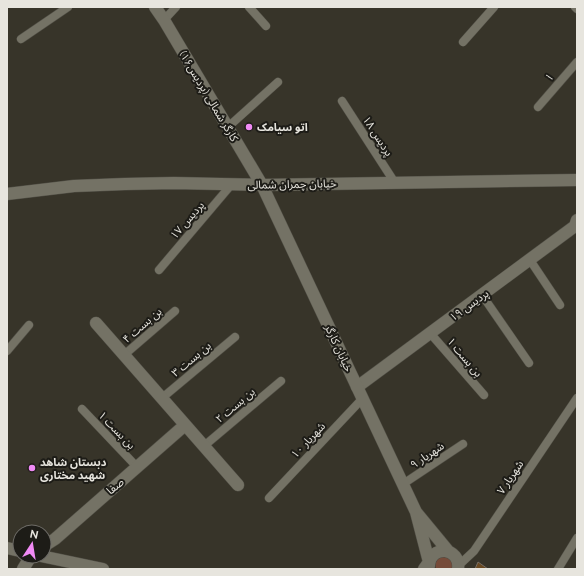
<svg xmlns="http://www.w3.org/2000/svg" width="584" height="576" viewBox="0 0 584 576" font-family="Raleway,'Noto Sans Arabic',sans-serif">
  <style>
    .green { fill: #764b39 }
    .building { fill: #694921; stroke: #766d63 }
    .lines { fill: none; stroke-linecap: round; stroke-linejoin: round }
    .service-casing { stroke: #525047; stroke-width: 9 }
    .minor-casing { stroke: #525047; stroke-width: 13 }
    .tertiary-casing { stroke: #525047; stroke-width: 13 }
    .secondary-casing { stroke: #525047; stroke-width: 13 }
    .service { stroke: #747265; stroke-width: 8 }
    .minor { stroke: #747265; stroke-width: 12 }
    .tertiary { stroke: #747265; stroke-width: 12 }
    .secondary { stroke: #747265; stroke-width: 12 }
    .poi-dot { fill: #f18bf5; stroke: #1d1c17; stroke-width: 1.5 }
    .labels { text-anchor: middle; stroke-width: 4; stroke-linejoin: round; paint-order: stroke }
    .street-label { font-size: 11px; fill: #e7e5de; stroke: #1d1c17 }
    .poi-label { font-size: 11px; font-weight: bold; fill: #e7e5de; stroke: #1d1c17; text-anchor: start }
  </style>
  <rect width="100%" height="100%" fill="#373429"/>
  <!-- green -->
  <path class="green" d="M443,557L449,558L452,562V569H436C434,563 437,558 443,557Z"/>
  <!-- building -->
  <path class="building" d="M478,562L488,569H475Z"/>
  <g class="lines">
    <defs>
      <path id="service" d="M249,7L266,26
        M575,7L577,9
        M164,20L176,7
        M21,39L68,7
        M463,42L494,7
        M342,101L395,183
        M538,107L577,62
        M228,127L278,82
        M530,260L560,305
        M159,270L231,185
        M482,295L529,363
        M430,333L484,395
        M7,351L29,325
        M124,355L175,311
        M162,398L235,337
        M82,409L137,467
        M204,446L281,381
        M403,484L463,444
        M269,498L363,398
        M458,566L474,551L577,398
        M558,569L577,538"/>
      <path id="minor" d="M96,323L238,485
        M357,387L575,226L577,220
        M44,546L55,539L185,425"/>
      <path id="tertiary" d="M155,7L164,20L262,185"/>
      <path id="secondary" d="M262,185L416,512
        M7,194L74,186L125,184L174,183L262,185L577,180
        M7,548L20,551
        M41,556L103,569
        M429,566C430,544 461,547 458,569
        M23,569L31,556
        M424,569L429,562L416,512L449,552"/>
    </defs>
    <!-- service casing -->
    <use href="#service" class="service-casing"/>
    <!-- minor casing -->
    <use href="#minor" class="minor-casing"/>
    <!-- tertiary casing -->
    <use href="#tertiary" class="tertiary-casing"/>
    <!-- secondary casing -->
    <use href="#secondary" class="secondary-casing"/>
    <!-- service -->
    <use href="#service" class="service"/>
    <!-- minor -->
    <use href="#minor" class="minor"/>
    <!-- tertiary -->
    <use href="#tertiary" class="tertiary"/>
    <!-- secondary -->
    <use href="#secondary" class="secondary"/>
  </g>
  <!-- markers -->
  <g class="poi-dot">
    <circle cx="249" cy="127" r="4"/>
    <circle cx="32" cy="468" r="4"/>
  </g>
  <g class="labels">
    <!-- street labels -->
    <g class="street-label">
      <text transform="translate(549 77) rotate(-49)" y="4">۱</text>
      <text transform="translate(209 96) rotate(59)" y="4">کارگر شمالی (پردیس۱۶)</text>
      <text transform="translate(378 136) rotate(57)" y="4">پردیس ۱۸</text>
      <text transform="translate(292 184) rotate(-1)" y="4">خیابان چمران شمالی</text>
      <text transform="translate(187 220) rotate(-49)" y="4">پردیس ۱۷</text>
      <text transform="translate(469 305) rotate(-36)" y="4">پردیس ۱۹</text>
      <text transform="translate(142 325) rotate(-41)" y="4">بن بست ۴</text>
      <text transform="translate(339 348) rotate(65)" y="4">خیابان کارگر</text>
      <text transform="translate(465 357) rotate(50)" y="4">بن بست ۱</text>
      <text transform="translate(191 359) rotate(-40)" y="4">بن بست ۳</text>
      <text transform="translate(235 405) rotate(-40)" y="4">بن بست ۲</text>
      <text transform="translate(117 430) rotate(46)" y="4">بن بست ۱</text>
      <text transform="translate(308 440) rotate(-47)" y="4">شهریار ۱۰</text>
      <text transform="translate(427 455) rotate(-34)" y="4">شهریار ۹</text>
      <text transform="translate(510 477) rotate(-56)" y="4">شهریار ۷</text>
      <text transform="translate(115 486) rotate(-41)" y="4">صفا</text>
    </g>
    <!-- poi labels -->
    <g class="poi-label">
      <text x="257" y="131">اتو سیامک</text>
      <text x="40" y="466">دبستان شاهد<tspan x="40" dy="13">شهید مختاری</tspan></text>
    </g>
  </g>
  <!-- border -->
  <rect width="584" height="576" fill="none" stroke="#e7e5de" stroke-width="16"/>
  <!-- north arrow -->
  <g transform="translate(32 544) rotate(12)"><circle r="19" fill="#1d1c17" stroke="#6e6c67"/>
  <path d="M0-3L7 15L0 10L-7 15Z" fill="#f18bf5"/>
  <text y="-6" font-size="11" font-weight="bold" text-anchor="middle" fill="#e7e5de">N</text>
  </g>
</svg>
